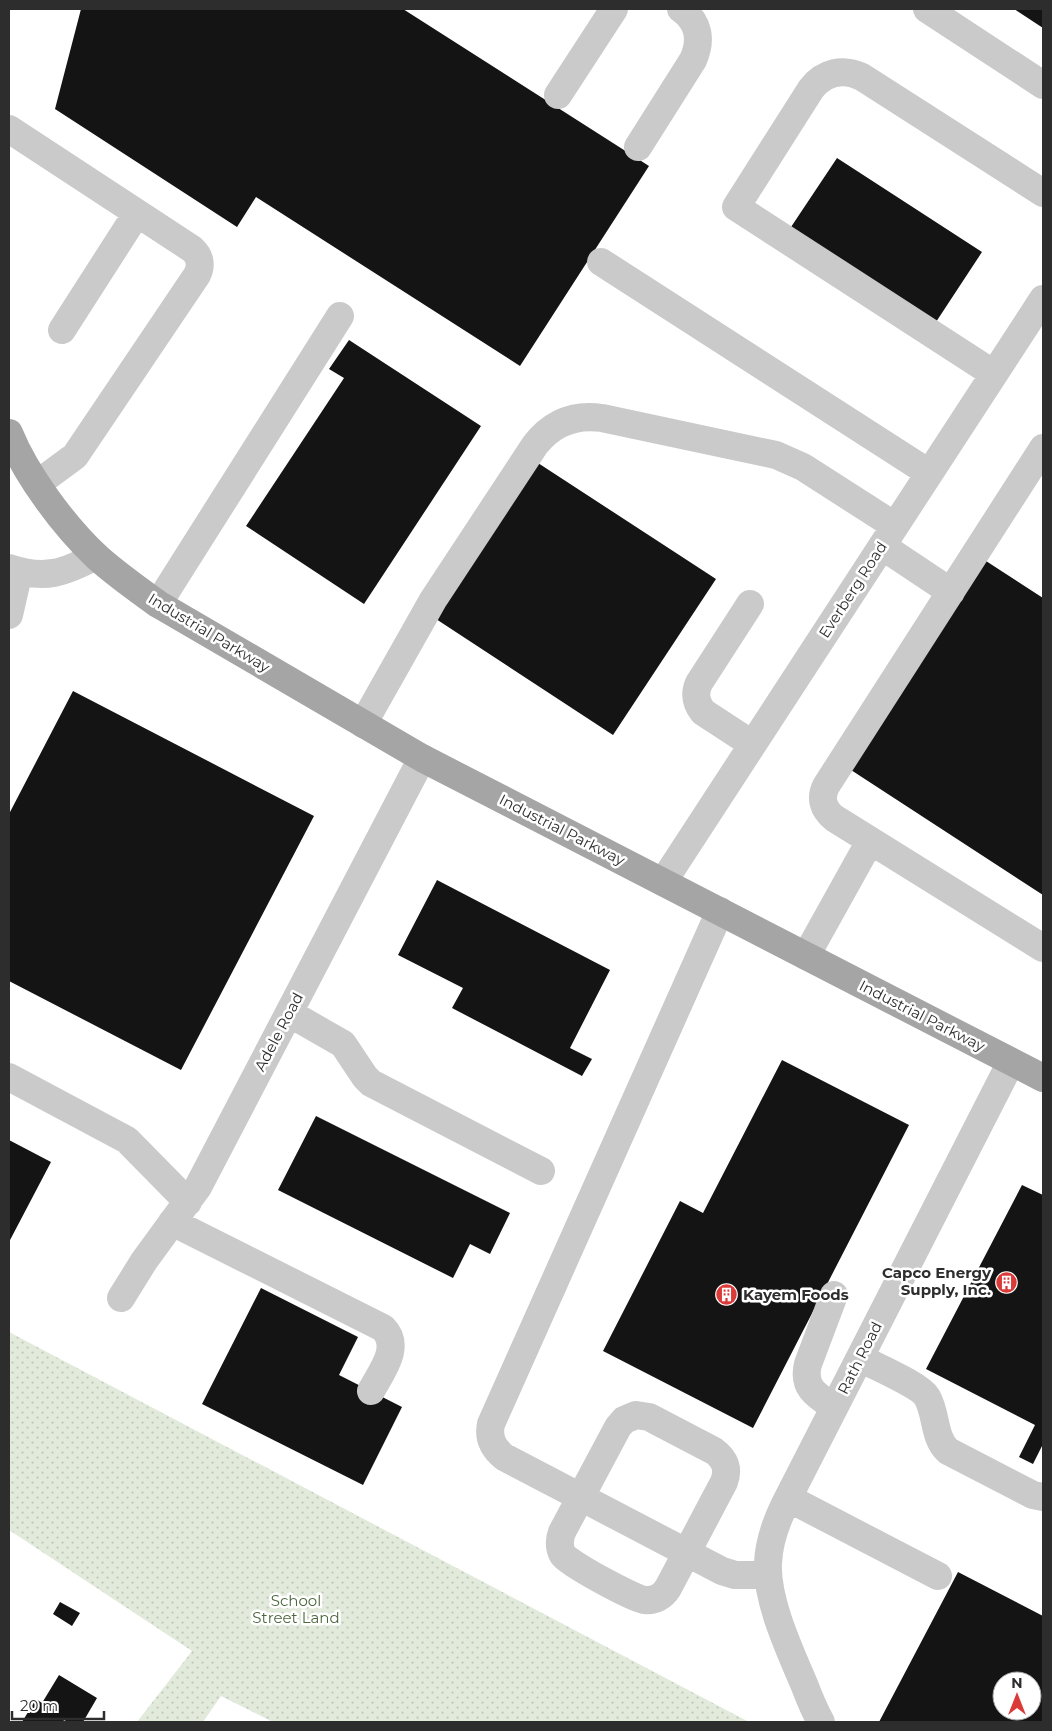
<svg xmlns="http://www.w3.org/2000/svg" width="1052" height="1731" viewBox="0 0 1052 1731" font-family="Montserrat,sans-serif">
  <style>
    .green { fill: url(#green-dots) }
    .building { fill: #141414; fill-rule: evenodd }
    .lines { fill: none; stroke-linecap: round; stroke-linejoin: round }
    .minor { stroke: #cacaca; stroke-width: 28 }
    .major { stroke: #a5a5a5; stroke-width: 28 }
    .labels { text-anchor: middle; stroke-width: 5; stroke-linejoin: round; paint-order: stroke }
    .street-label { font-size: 15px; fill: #2d2d2d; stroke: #fff }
    .poi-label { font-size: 15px; font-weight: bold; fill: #2d2d2d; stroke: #fff; text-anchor: end }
    .park-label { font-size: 15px; fill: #4c663d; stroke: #fff }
  </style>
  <defs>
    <pattern id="green-dots" width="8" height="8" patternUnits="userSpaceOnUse" patternTransform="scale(1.25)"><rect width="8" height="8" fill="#e1eadb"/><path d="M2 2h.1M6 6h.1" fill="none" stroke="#c1c9bc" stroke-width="1.8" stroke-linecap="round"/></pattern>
  </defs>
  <rect width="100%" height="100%" fill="#fff"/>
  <!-- green -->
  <path class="green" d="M9,1332L749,1722H273L221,1696L203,1722H137L192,1651L9,1530Z"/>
  <!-- building -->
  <path class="building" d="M81,9H403L649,166L520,366L256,197L237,227L55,109Z
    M1014,9H1043V28Z
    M837,158L982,252L936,322L791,227Z
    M349,340L481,426L364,604L246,526L344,378L329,369Z
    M538,463L716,579L613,735L436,619Z
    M986,561L1043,598V895L851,770Z
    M73,691L314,816L181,1070L9,981V814Z
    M437,880L610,970L570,1048L592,1059L582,1076L452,1008L463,988L398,955Z
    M782,1060L909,1125L753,1428L603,1351L680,1201L703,1213Z
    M316,1116L510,1213L490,1254L470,1244L453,1278L278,1190Z
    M9,1140L51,1162L9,1242Z
    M1022,1185L1043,1195V1444L1033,1464L1019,1457L1035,1425L926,1369Z
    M261,1288L358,1337L339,1375L402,1407L363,1485L202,1404Z
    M958,1572L1043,1616V1722H879ZM1002,1681H1032V1711H1002Z
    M60,1602L80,1613L72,1626L53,1614Z
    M59,1675L97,1698L83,1722H68L64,1720L63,1722H22L36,1699L42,1703Z"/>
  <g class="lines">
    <!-- minor -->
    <path class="minor" d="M927,9L1043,85
      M558,95L614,9
      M9,129L192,249C200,256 202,265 197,275L75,456L37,484
      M638,147L693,60C702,40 699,22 681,9
      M601,262L929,473
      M62,330L137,213
      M994,374L736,207L811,89C824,72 843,68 862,77L1043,193
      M1043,448L826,786C820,798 823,809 834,818L1043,948
      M882,546L951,592
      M9,568C45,580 64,573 96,556
      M158,604L340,316
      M750,604L699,683C694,694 696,703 703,712L752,744
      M9,615L19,571
      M363,724L433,600L535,445C552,423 574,414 602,418L776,455L803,467L895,526
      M663,882L1043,299
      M720,911L491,1424C488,1438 493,1448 504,1457L722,1571L735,1575H768
      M806,956L870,841
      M289,1013L343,1044L365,1077L371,1083L541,1171
      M9,1077L127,1140L188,1202
      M172,1222L383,1328C402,1347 381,1372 371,1391
      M834,1295L808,1364C802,1388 817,1396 834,1407
      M121,1298L144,1261L198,1187L422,758
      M860,1358C874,1366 920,1385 927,1397C937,1414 933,1437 948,1451L1033,1495L1043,1497
      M636,1415L649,1417L714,1451C725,1459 729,1469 724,1482L668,1588C663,1596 655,1601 645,1600C634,1599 568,1563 563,1555C559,1548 559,1540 562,1532L618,1427L624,1420Z
      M788,1498L938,1576
      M821,1722C814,1710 809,1697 804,1684C790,1651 766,1600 768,1563C769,1540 777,1519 788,1498L1011,1062"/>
    <!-- major -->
    <path class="major" d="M9,433C26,475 64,526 97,557C116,574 137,589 158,604L422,758L1043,1078"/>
  </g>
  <!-- icons -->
  <defs>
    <symbol id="building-disc" viewBox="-11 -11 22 22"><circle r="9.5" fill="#db3b38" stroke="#fff"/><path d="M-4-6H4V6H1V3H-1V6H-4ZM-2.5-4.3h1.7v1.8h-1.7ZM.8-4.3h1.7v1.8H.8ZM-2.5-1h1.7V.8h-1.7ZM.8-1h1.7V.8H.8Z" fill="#fff"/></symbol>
  </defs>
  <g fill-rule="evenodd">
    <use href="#building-disc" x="994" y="1270" width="25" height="25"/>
    <use href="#building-disc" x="714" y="1282" width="25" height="25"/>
  </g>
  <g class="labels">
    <!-- street labels -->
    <g class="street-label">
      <text transform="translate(853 590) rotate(-57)" y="5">Everberg Road</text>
      <text transform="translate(209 633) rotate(31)" y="5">Industrial Parkway</text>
      <text transform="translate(562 830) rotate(27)" y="5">Industrial Parkway</text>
      <text transform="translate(922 1016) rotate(27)" y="5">Industrial Parkway</text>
      <text transform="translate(279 1032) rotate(-62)" y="5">Adele Road</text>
      <text transform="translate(860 1358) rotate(-63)" y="5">Rath Road</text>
    </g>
    <!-- poi labels -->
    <g class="poi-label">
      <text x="991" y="1278">Capco Energy<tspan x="991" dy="17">Supply, Inc.</tspan></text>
      <text x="743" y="1300" text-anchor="start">Kayem Foods</text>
    </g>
    <!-- park labels -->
    <g class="park-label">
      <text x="296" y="1606">School<tspan x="296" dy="17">Street Land</tspan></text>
    </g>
  </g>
  <!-- border -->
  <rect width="1052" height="1731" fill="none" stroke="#2d2d2d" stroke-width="20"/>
  <!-- north arrow -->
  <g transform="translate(1017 1696)"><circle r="24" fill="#ffffff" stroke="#ababab"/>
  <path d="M0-4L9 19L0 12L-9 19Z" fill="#db3b38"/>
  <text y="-8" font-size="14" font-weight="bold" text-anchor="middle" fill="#2d2d2d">N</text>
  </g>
  <!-- scale -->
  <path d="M12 1711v8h92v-8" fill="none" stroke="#2d2d2d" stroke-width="2.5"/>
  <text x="20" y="1711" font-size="15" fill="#2d2d2d" stroke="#ffffff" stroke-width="4" paint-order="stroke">20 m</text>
</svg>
